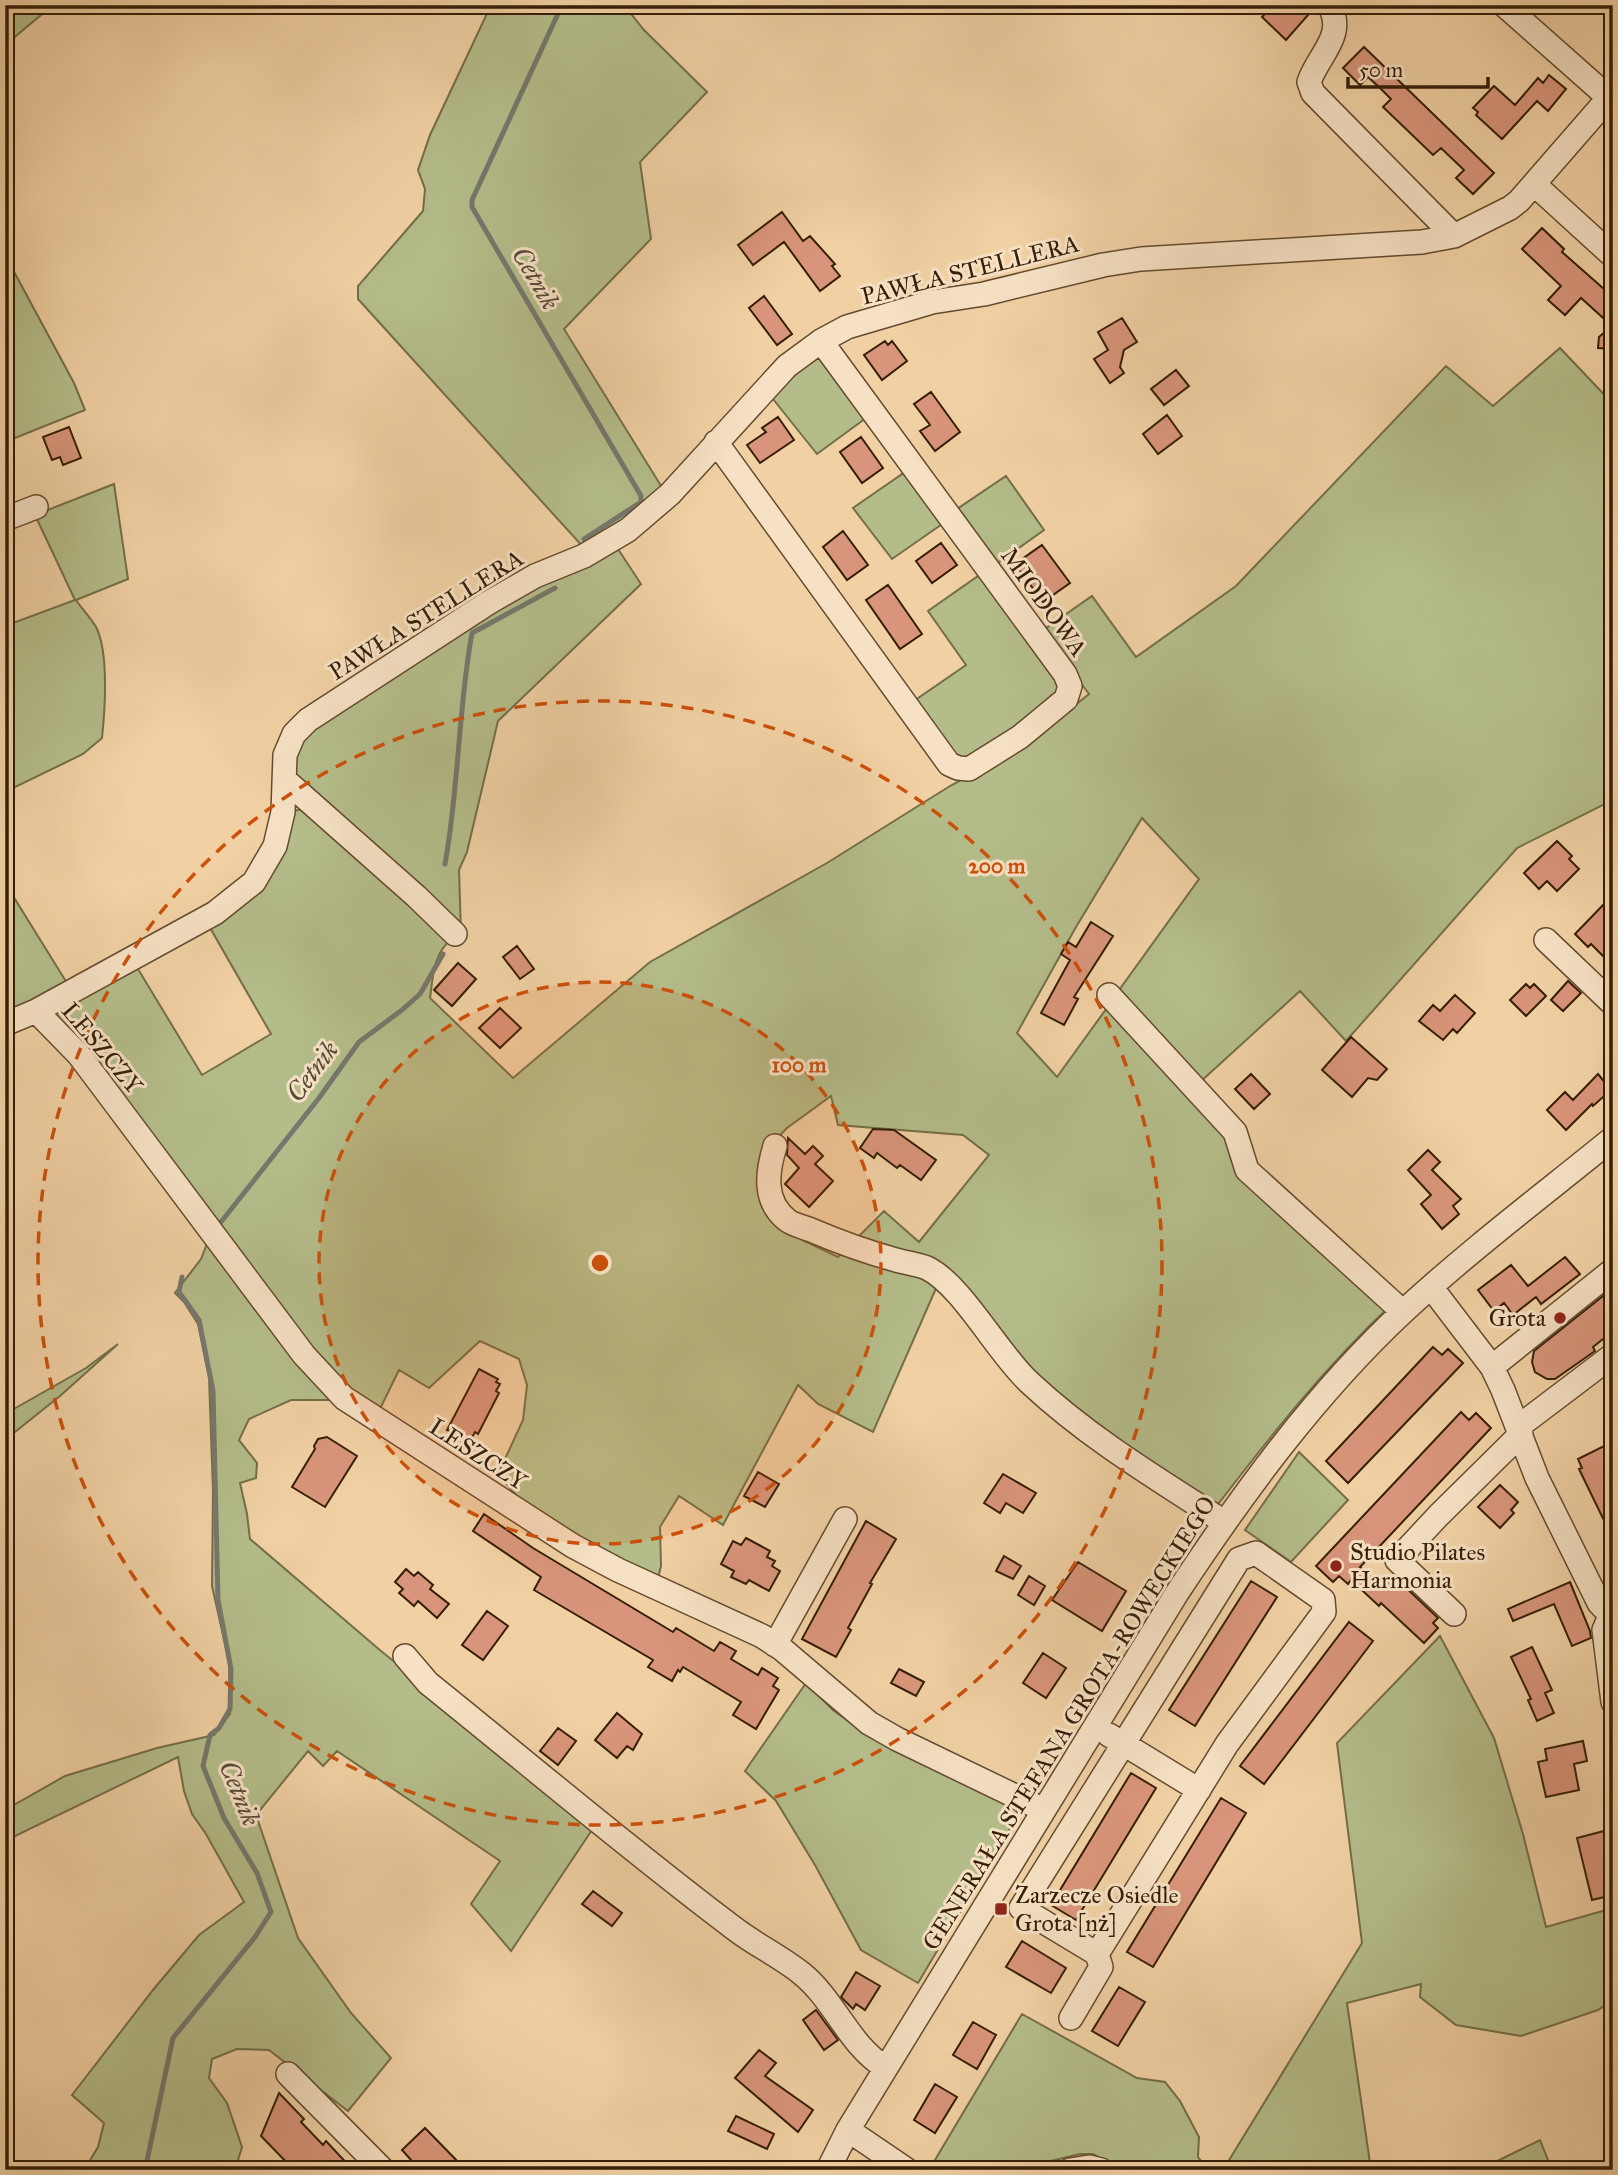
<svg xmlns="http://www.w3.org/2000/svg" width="1618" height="2175" viewBox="0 0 1618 2175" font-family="'IM FELL Great Primer',serif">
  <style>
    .green { fill: #b4bd8a; stroke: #746e49; stroke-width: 2; fill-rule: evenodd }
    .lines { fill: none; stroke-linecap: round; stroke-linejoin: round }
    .stream { stroke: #75786d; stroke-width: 5 }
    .building { fill: #d9957b; stroke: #351e08; stroke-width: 2 }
    .minor-casing { stroke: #644b2f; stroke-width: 26 }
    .minor { stroke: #f6e1c4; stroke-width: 23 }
    .ring { fill: none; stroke: #cd500b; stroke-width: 3.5; stroke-dasharray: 12 9 }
    .poi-dot { fill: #8f2418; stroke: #f6e1c4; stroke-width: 2.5 }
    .labels { text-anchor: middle; stroke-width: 6; stroke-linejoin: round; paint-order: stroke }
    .street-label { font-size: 24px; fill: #351e08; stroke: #f6e1c4 }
    .poi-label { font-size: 24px; fill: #351e08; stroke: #f6e1c4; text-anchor: start }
    .water-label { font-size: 26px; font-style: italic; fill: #554b3b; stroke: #f6e1c4 }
    .centre { fill: #cd500b; stroke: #f6e1c4; stroke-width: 3.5 }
    .ring-label { font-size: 21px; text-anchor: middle; font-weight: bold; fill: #cd500b; stroke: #f6e1c4; stroke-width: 6; stroke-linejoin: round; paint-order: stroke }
  </style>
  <rect width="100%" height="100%" fill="#f1d1a4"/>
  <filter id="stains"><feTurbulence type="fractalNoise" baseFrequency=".00286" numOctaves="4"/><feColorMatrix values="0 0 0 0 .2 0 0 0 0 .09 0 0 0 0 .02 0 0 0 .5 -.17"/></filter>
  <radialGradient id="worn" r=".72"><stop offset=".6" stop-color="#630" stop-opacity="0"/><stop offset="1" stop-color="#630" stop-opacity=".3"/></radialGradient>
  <!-- green -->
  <path class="green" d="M5,5H53L5,45Z
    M491,5H624L644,30L707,92L640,162L651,239L564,329L663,489L623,525L584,548L358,299V286L423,211L425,189L418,170L430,135Z
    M5,255L74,383L85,410L5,442Z
    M1560,348L1613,404V800L1517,848L1346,1041L1300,991L1199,1083L1117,993L1199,879L1142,818L1076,927L1017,1033L1057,1077L1109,1005L1390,1306C1326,1366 1272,1434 1219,1503L1210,1505L1127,1456L937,1286L873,1432L818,1404L798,1385L723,1525L679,1496L660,1527L661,1566L658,1579L600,1549L521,1501L498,1474L523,1420L527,1385L519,1359L480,1341L429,1388L399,1370L379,1411L341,1384L58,1022L57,1010L135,964L202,1075L271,1034L209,926L294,811L302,809L452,939C433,953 433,977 430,998L513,1078L650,962L827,863L950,786L1025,745L1089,694L1042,631L1092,596L1136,657L1236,586L1446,366L1493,406ZM831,1096L838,1125L963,1135L989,1155L919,1242L884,1211L838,1257L796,1237L758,1178L767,1149L787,1128Z
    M819,357L866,418L817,454L769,394L808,361Z
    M908,470L945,522L892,559L853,508Z
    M1006,476L1044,530L995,565L954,511Z
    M114,484L128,579L76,600C82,609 91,618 96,627C109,652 105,710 102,738L83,754L5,792V626L75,600L35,515Z
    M616,546L641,584L498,721L467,852L459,870L461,933L293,775L296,748L302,735L492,608Z
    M981,574L1062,687L1021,725L971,760L955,761L911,703L966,665L928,611Z
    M5,883L67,983L7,1013L5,1011Z
    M208,1241L331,1400H291L249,1419L239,1440L257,1463L256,1478L240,1483L247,1514L250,1539L381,1651L596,1824L511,1951L471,1904L500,1861L337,1751L323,1766L308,1751L256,1815L298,1938L351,2013L391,2058L348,2111L269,2050L237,2049L212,2059L209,2078L227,2103L242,2147L235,2170H84L98,2147L104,2123L72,2095L153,1990L199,1935L244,1902L206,1834L192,1814L184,1791L178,1757L5,1841V1810L65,1776L157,1748L214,1735L230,1714L229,1662L212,1586L213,1491L209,1377L198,1324L184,1302L175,1293L201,1259Z
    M118,1344L60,1396L5,1440V1414L86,1368Z
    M1299,1452L1348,1500L1291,1562L1245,1530Z
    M1440,1636L1494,1738L1523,1834L1546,1927L1613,1908V2000L1598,2010L1521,2036L1456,2025L1420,1997L1421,1984L1347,2003L1371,2170H1223L1362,1943L1337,1743Z
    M806,1683L834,1711L867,1734L1015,1808L1018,1815L918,1983L861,1950L815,1865L776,1801L745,1771Z
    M1022,2014L1137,2078L1165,2082L1180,2101L1199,2137L1198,2157L1208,2170H1122L1093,2154H1080L1051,2161L1033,2170H929Z
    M1540,2140L1552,2170H1479Z"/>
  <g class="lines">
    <!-- stream -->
    <path class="stream" d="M562,5L472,200V207L641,496V502L584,539
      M445,864C459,788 458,709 472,633L555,588
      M221,1222L319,1098L359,1042L402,1010L420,994L443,954
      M145,2170L173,2038L255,1937L271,1912L257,1873L224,1818L203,1766L210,1735L219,1728L230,1709L231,1669L218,1600L213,1391L199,1320L179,1292L182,1277"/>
  </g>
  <!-- building -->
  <path class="building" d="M1273,5H1298L1308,15L1286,40L1262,17Z
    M1364,47L1494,173L1473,194L1456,178L1464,170L1441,148L1433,155L1383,107L1391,99L1380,88L1368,77L1360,85L1343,68Z
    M1549,75L1566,89L1548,111L1537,101L1502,139L1476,115L1478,112L1473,108L1494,86L1515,105L1538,78L1543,83Z
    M782,212L803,241L810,236L835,264L832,266L840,276L820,291L784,242L753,265L738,245Z
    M1542,228L1564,249L1562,252L1613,297V349L1598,348L1599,337L1612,326L1581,298L1565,315L1548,300L1561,286L1522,249Z
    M764,296L792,334L777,345L749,308Z
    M1122,318L1137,342L1124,350L1120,367L1124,373L1110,383L1094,359L1108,350L1098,332Z
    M885,341L888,345L892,341L907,361L882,380L864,355Z
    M1176,370L1189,386L1164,405L1151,389Z
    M931,392L960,432L935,451L920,431L930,425L914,404Z
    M1167,415L1182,436L1158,454L1143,434Z
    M778,417L794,440L760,463L747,445L766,432L762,428Z
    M69,427L81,458L63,465L60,457L52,460L43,437Z
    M861,437L883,468L862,483L840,452Z
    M843,531L868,565L847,580L823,547Z
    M941,543L957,565L932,583L916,561Z
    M1042,545L1070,583L1043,602L1015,564Z
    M888,585L922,634L900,649L866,600Z
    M1557,841L1572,856L1569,859L1579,869L1557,891L1547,881L1539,889L1524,873Z
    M1605,903L1613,911V946L1603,956L1591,944L1588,947L1575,934Z
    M1091,922L1113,936L1074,997L1078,999L1064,1025L1041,1013L1070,960L1061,954L1068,942L1076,947Z
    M517,946L534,969L520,979L503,957Z
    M458,963L476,979L452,1006L434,990Z
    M1568,981L1581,993L1563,1011L1551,1000Z
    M1526,984L1530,988L1534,984L1546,996L1526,1016L1510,1000Z
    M1455,995L1475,1013L1457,1033L1453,1029L1443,1040L1419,1021L1433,1005L1440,1011Z
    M500,1008L521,1028L500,1048L479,1028Z
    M1351,1037L1387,1069L1377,1080L1368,1078L1352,1097L1322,1070Z
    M1251,1074L1270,1094L1254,1109L1235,1089Z
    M1598,1074L1611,1090L1593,1106L1592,1104L1566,1130L1547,1110L1565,1092L1573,1100Z
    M873,1129L894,1130L936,1160L921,1180L900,1165L897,1168L877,1153L874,1158L860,1148Z
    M788,1138L805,1154L813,1146L823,1156L815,1164L833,1181L809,1207L785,1184L799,1168L787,1155Z
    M1428,1150L1440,1162L1432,1170L1461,1199L1453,1206L1459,1214L1442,1229L1421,1204L1431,1195L1408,1170Z
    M1565,1257L1580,1274L1541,1304L1536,1297L1513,1315L1504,1303L1494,1311L1478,1290L1511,1265L1528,1286Z
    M1613,1288V1331L1593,1347L1595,1351L1555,1379H1547L1535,1372L1532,1362L1534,1351Z
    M1433,1347L1442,1355L1448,1349L1463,1363L1348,1483L1326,1461Z
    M479,1369L498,1379L496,1382L500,1384L496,1391L499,1393L478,1434L475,1432L470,1441L447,1430Z
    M1461,1412L1469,1420L1476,1413L1491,1428L1360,1567L1381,1587L1387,1581L1392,1585L1398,1580L1438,1618L1433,1623L1438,1628L1424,1643L1381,1603L1379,1606L1351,1580L1348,1584L1339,1576L1333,1582L1316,1566Z
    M327,1437L357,1456L325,1507L292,1487L315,1449L314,1446L318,1439Z
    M1604,1446L1613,1464V1539L1579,1469L1582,1468L1578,1459Z
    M758,1472L779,1484L765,1507L744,1496Z
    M1003,1474L1036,1493L1023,1513L1006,1503L1000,1513L984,1503Z
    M1500,1485L1518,1502L1511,1510L1514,1513L1500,1528L1478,1507Z
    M484,1514L533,1548L673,1632L676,1628L714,1651L720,1642L736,1651L731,1659L758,1675L762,1668L778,1678L773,1686L779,1690L756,1729L733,1715L741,1702L683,1667L680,1672L678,1670L672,1681L648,1667L653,1660L534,1590L541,1577L473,1531Z
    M866,1521L896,1539L870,1583L872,1584L848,1628L851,1630L836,1657L802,1639Z
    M746,1538L770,1551L767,1557L775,1561L772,1566L780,1571L769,1591L749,1580L746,1584L731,1577L734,1571L721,1564L733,1541L741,1545Z
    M1004,1556L1021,1566L1013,1579L996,1571Z
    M1078,1562L1126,1591L1102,1631L1052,1600Z
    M406,1569L414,1576L418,1572L433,1585L430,1589L449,1604L437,1618L418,1601L414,1606L399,1593L403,1589L395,1582Z
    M1029,1576L1045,1586L1034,1605L1018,1595Z
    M1251,1581L1277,1597L1195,1726L1169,1710Z
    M1570,1582L1590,1631L1591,1638L1572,1646L1554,1604L1513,1621L1508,1609Z
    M487,1611L508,1626L483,1660L462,1645Z
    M1349,1622L1373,1641L1264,1784L1240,1766Z
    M1532,1647L1552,1690L1545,1693L1554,1713L1537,1721L1528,1700L1531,1699L1511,1657Z
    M1043,1653L1066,1668L1046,1698L1023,1683Z
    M899,1669L924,1682L916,1696L891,1683Z
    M617,1713L642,1734L633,1750L627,1746L617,1758L595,1740Z
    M558,1728L576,1741L558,1765L540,1751Z
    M1583,1741L1587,1761L1574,1764L1579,1790L1546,1797L1538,1762L1547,1760L1545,1749Z
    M1131,1773L1156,1788L1076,1920L1051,1905Z
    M1221,1798L1246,1813L1153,1967L1127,1952Z
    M1604,1831L1613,1865V1895L1592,1900L1577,1838Z
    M593,1891L622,1913L612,1926L582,1904Z
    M1022,1941L1066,1968L1051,1993L1006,1967Z
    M856,1972L880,1986L865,2010L856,2004L853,2009L841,1997Z
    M1119,1987L1145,2002L1118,2046L1092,2031Z
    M816,2010L838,2040L824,2050L803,2020Z
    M973,2022L996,2035L977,2069L953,2055Z
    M759,2050L776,2063L765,2076L813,2110L798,2132L735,2078Z
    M935,2084L957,2097L935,2133L914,2120Z
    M279,2093L304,2119L301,2122L323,2145L326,2141L353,2170H294L261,2136Z
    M736,2116L774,2134L767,2149L728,2131Z
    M425,2128L466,2170H420L402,2150Z"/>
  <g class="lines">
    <defs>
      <path id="minor" d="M1329,5C1347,35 1318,55 1309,82L1313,93L1454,236
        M1504,5L1608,97
        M1534,184L1613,256
        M716,442L949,764L958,768L969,769L1020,737L1066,699L1070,686L1065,674L821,341
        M5,519L36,507
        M285,780L417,897L455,934
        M1546,940L1613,1004
        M1109,995L1235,1132L1247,1170L1403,1312
        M36,1011L215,913L254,882L275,846L283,812L285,755L294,734L308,720L488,603L535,576L584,556L628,530L670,494L787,366L821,341L847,327L932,302L984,294L1103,265L1141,259L1422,242L1454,236L1510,208L1519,201L1613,93
        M5,1024L36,1011L79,1055L304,1355L344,1398L573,1546L618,1570L762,1636L782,1649L869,1723L897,1739L1044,1810
        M775,1146C767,1172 763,1201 787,1220C793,1225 804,1227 811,1230C839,1242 867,1252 896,1260C906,1263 918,1264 927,1268C962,1285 998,1354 1030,1383C1089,1438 1156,1478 1224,1522
        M1431,1287L1492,1367L1503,1390L1537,1478L1599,1603L1613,1618
        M1492,1367L1613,1270
        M1518,1427L1613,1355
        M1454,1614L1397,1560L1438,1516L1521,1434
        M1610,1616L1604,1630L1613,1702
        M775,1645L845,1519
        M405,1656L428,1683C530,1765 630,1850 735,1929C756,1945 781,1957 801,1973C835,2000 849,2046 886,2068
        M1109,1735L1199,1790
        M1071,2018L1101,1967L1097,1954L1021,1908L1239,1559L1256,1553L1323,1600L1324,1612L1227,1744L1097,1954
        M288,2074L383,2170
        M848,2130L907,2170
        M828,2170L848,2130L1177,1593C1243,1493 1316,1393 1404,1311C1470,1250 1543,1195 1613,1138
        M1070,2170L1089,2167L1101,2170"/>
    </defs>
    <!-- minor casing -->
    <use href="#minor" class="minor-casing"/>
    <!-- minor -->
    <use href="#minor" class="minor"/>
  </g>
  <!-- distance rings -->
  <circle cx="600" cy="1263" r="281" fill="#cd500b" fill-opacity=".12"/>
  <g class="ring">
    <circle cx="600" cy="1263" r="281"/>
    <circle cx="600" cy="1263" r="562"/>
  </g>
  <!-- markers -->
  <g class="poi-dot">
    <circle cx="1560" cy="1318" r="7"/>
    <circle cx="1336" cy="1566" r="7"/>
    <rect x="994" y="1902" width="14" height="14" rx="3.5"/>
  </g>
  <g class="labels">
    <!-- street labels -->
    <g class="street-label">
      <text transform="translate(970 270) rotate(-14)" y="8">PAWŁA STELLERA</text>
      <text transform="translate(1044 602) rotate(54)" y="8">MIODOWA</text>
      <text transform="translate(426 615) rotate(-32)" y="8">PAWŁA STELLERA</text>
      <text transform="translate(102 1048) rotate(50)" y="8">LESZCZY</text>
      <text transform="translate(478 1454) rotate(33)" y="8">LESZCZY</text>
      <text transform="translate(1069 1723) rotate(-58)" y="8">GENERAŁA STEFANA GROTA-ROWECKIEGO</text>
    </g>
    <!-- poi labels -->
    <g class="poi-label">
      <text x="1546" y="1326" text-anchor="end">Grota</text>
      <text x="1350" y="1560">Studio Pilates<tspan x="1350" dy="28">Harmonia</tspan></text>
      <text x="1015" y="1903">Zarzecze Osiedle<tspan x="1015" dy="28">Grota [nż]</tspan></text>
    </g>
    <!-- water labels -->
    <g class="water-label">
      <text transform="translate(536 278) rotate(60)" y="9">Cetnik</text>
      <text transform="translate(312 1071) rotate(-53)" y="9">Cetnik</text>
      <text transform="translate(240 1793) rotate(68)" y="9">Cetnik</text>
    </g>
  </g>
  <circle cx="600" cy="1263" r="10" class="centre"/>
  <g class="ring-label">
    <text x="997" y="873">200 m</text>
    <text x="799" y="1072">100 m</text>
  </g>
  <!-- margin -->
  <rect width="1618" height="2175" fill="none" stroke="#f1d1a4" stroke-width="28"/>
  <rect x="7" y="7" width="1604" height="2161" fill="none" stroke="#351e08" stroke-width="3.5"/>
  <rect x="14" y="14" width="1590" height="2147" fill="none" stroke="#351e08" stroke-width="2"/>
  <!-- scale -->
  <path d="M1348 77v10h140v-10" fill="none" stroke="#351e08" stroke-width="3.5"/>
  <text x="1359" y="77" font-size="21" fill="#351e08" stroke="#f6e1c4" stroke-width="5" paint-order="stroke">50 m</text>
  <rect width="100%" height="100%" filter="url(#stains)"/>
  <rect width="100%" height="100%" fill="url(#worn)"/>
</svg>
